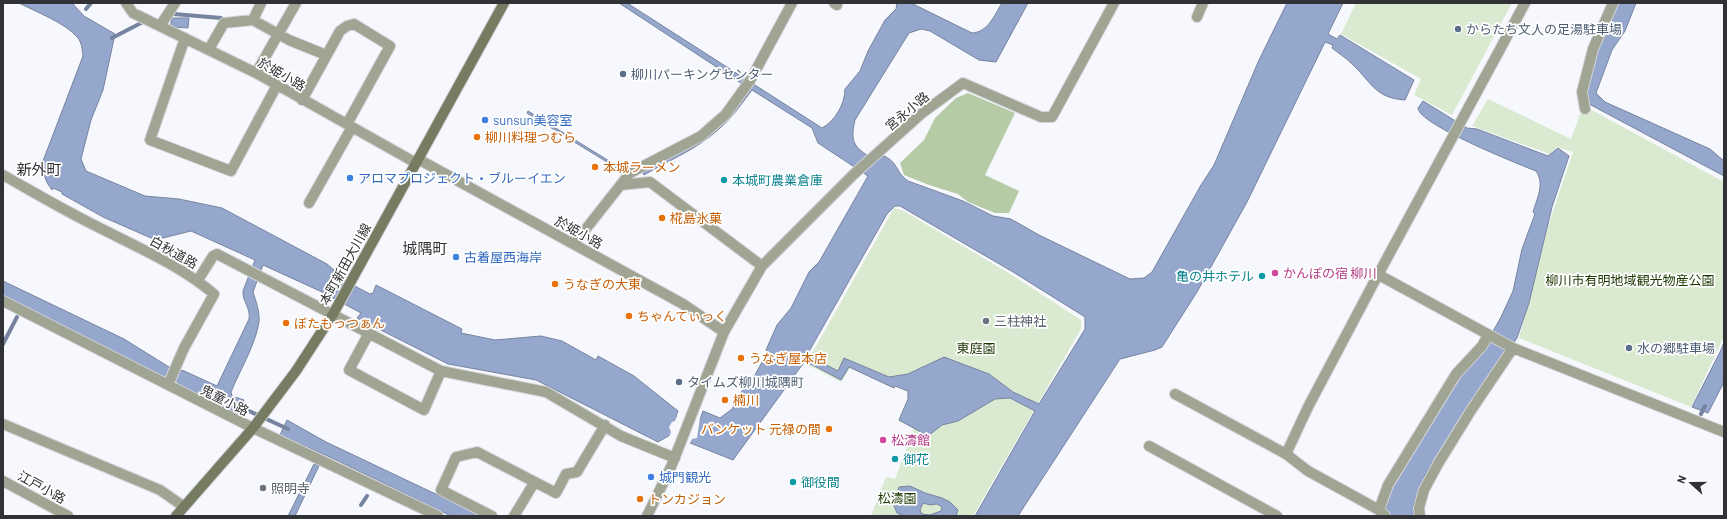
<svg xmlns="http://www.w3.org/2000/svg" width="1727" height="519" viewBox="0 0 1727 519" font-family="Barlow,'Noto Sans JP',sans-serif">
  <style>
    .green { fill: #daead0 }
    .forest { fill: #b4cba5 }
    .water { fill: #95a7cc; stroke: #77849f; fill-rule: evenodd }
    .pier { fill: #f6f8fe }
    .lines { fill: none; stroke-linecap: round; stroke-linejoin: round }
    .stream { stroke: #77849f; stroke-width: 4 }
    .minor-casing { stroke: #d3d4da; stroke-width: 12 }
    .tertiary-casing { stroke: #d3d4da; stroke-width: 12 }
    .secondary-casing { stroke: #d3d4da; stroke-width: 12 }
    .minor { stroke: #a0a492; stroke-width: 10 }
    .tertiary { stroke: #a0a492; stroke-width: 10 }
    .secondary { stroke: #767c62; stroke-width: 10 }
    .service-dot { fill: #5c6f8a; stroke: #fff; stroke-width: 1.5 }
    .shop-dot { fill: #3f7fe0; stroke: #fff; stroke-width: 1.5 }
    .food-dot { fill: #e8710a; stroke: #fff; stroke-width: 1.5 }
    .culture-dot { fill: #0f9aa8; stroke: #fff; stroke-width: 1.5 }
    .hotel-dot { fill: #d1479c; stroke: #fff; stroke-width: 1.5 }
    .worship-dot { fill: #6b7280; stroke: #fff; stroke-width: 1.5 }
    .labels { text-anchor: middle; stroke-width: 3.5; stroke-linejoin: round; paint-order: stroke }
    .service-label { font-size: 13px; fill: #4e5e75; stroke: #fff; text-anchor: start }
    .street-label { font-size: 13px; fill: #313236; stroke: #fff }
    .shop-label { font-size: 13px; fill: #366cbe; stroke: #fff; text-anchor: start }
    .food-label { font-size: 13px; fill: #c56008; stroke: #fff; text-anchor: start }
    .culture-label { font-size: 13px; fill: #0d838f; stroke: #fff; text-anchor: start }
    .hotel-label { font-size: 13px; fill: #b23c85; stroke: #fff; text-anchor: start }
    .park-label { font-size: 13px; fill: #1b3700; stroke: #fff }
    .worship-label { font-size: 13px; fill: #5b616d; stroke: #fff; text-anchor: start }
    .quarter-label { font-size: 15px; fill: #313236; stroke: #fff }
  </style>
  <rect width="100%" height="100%" fill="#f6f8fe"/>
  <!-- green -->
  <path class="green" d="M1356,3H1512L1452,115L1414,95L1421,79L1341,34Z
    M1488,99L1571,139L1582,109H1590L1724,182V336L1691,407L1519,338L1550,220L1573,152L1557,147L1550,154L1472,126Z
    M894,208L902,210L1012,275L1081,320V329L973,516H871L886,477L895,479L914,428L898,421L908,398V392L895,386L894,388L850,368L841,382L806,364Z"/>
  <!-- forest -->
  <path class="forest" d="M968,93L1015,113L985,175L1019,191L1009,213H995L968,202L958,194L929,185L904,175L900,163L924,140L935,118L956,98Z"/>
  <!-- water -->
  <path class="water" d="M19,3H72L84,16L115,34L103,90L91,120L81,159L86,171L145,196L179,199L222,208L327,264L334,270L332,274L370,294L373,293L376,285L462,329L461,333L495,340L541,336L562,341L596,360L598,356L634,376L678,411L676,416L698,425L703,411L720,418L732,409L740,396L739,395L755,375L768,351L766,350L777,325L791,308L809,272L819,262L868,176L818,143L812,128L752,90C742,103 733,117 720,128C698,149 669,160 644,175L643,173L735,110L750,89L619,3H627L822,128C835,121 845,104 845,89L860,71L868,51L885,20L896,9L897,3H911L972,33C988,32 994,16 1002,3H1028L996,62L979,60L930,31L921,29L909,33L855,120C849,145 856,148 876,161L882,155C899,162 895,172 908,181L963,201L993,216L1011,219L1039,235L1130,279L1144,278L1152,272L1201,185L1214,165L1259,60L1287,3H1343L1328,34L1337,39L1340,35L1414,80L1405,100C1374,98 1371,81 1351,63C1345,57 1338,53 1332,48L1333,45L1325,42L1247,202L1197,292L1162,347L1155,350L1120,359L1018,516H975L1035,411L1010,398L995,399L958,421L942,425L928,436L899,420L908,399V391L895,386L894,388L849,367L841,380L805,361L733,460L670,435L658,442L536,380L448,364L357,318L361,313L322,292L263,265L253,292C256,301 260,313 259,322C255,346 240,370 231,392L232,396L244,400L238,413L236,414L180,386L176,380L168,376L163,380L3,298V281L124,339L169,367L180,372L182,370L217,386L249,319C251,308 242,301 243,291L255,260L191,231L163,238H151L103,217L62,194V192L53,188L52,190C45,181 42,172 43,161L83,56C82,50 82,43 78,38C66,23 36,12 19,3ZM895,206H900L1013,272L1085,317V329L1039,404L1013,392L989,374L944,357L908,374L889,377L844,358L838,371L807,355L887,214Z
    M1617,3H1636L1625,31L1612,50L1596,93L1605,102L1710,149L1724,161V176L1589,104L1587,88L1595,54Z
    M171,18H189L188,28L171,27Z
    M1423,101L1467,128L1477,129L1548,156L1558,148L1569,156L1552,207L1529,303L1517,338L1425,475L1413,506L1415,516H1392L1386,510L1389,492L1457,379L1482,351L1501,317L1513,291L1522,249L1535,214L1533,212C1537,198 1545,184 1536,171C1518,164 1418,124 1418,108Z
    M528,111L619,167L620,170L527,113Z
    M1724,342V382L1708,413L1692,407L1721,350Z
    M287,420L326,442L482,516H451L334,459L280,435Z
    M314,464L319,466L295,516H288Z
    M910,486L925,493L942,498L950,502L958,510L956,516H904L897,513L893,503L899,487ZM923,503L930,505L937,504L942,507L941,511L930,515L922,514L920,510Z"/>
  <!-- pier -->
  <path class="pier" d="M679,411L678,415L697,422L699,418H700L697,438L692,439L689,445L670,437L668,439L671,432L669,427L672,422L675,421Z"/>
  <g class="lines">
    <!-- stream -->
    <path class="stream" d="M86,9L91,3
      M174,14L221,18
      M112,38L141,23
      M3,344L17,317
      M236,405L288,429
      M1701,414L1705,406
      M361,505L367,496"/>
    <defs>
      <path id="minor" d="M126,3L133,13L256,73L416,163
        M834,3L837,5
        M1197,17L1203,3
        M253,20L261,3
        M160,26L175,3
        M185,38L150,140L231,171L277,85
        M209,49L224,23L253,20L289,40L326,55
        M256,73L296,3
        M302,100L340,31L347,26L354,24L390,46L347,124
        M1585,109L1582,92L1593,49L1613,3
        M418,159L683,304L724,332
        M3,175C35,193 67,212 100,228C139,248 181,266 214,294L184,348L168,385
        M621,185L650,182L762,266
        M309,203L352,127
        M574,244L630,173L701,136L726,114L751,79L792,3
        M1379,275L1513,348L1724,432
        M198,280L213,256L217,254L441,371L546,392L621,436L675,458
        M3,301L253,428L438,516
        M369,333L349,370L424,410L441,371
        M1175,394L1286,454L1308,471L1379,510L1385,516
        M1149,446L1277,516
        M3,481L68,516
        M1379,510L1388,485L1456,374L1482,346L1488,335
        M492,516L441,490L456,457L477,452L556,493L566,474L577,472L605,425
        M514,516L534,483
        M647,516L671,467L724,332L762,266L853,175L921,114L963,83L1041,117H1052L1114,3
        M1420,516L1419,508L1424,490L1438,464L1470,412L1513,348"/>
      <path id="tertiary" d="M3,424L160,490L183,506
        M1286,454L1308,407L1372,286L1525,3"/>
      <path id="secondary" d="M176,516L253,428L296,371L333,314L504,3"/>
    </defs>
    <!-- minor casing -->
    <use href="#minor" class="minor-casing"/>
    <!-- tertiary casing -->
    <use href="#tertiary" class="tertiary-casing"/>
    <!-- secondary casing -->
    <use href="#secondary" class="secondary-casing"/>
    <!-- minor -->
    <use href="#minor" class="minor"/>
    <!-- tertiary -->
    <use href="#tertiary" class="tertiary"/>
    <!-- secondary -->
    <use href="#secondary" class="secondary"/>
  </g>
  <!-- markers -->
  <g class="service-dot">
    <circle cx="1458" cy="29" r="4"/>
    <circle cx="623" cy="74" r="4"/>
    <circle cx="1629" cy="348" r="4"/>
    <circle cx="679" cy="382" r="4"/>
  </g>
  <g class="shop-dot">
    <circle cx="485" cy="120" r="4"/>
    <circle cx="350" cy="178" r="4"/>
    <circle cx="456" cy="257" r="4"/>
    <circle cx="651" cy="477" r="4"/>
  </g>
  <g class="food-dot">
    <circle cx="477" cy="137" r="4"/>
    <circle cx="595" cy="167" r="4"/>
    <circle cx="662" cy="218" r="4"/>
    <circle cx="555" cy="284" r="4"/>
    <circle cx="629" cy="316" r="4"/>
    <circle cx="286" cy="323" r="4"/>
    <circle cx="741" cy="358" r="4"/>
    <circle cx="725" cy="400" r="4"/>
    <circle cx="829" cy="429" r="4"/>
    <circle cx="640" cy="499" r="4"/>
  </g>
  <g class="culture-dot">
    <circle cx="724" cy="180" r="4"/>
    <circle cx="1262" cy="276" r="4"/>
    <circle cx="895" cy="459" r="4"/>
    <circle cx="793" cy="482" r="4"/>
  </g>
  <g class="hotel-dot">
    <circle cx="1275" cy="273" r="4"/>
    <circle cx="883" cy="440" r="4"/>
  </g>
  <g class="worship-dot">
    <circle cx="986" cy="321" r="4"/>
    <circle cx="263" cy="488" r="4"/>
  </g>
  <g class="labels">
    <!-- service labels -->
    <g class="service-label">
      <text x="1466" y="34">からたち文人の足湯駐車場</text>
      <text x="631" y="79">柳川パーキングセンター</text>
      <text x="1637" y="353">水の郷駐車場</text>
      <text x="687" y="387">タイムズ柳川城隅町</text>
    </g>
    <!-- street labels -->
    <g class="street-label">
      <text transform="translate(282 74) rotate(30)" y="5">於姫小路</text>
      <text transform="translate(907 111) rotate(-40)" y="5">宮永小路</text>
      <text transform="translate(579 232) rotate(29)" y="5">於姫小路</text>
      <text transform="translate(174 252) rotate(29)" y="5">白秋道路</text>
      <text transform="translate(345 264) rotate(-61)" y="5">本町新田大川線</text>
      <text transform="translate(225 400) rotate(27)" y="5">鬼童小路</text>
      <text transform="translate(42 487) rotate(29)" y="5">江戸小路</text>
    </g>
    <!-- shop labels -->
    <g class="shop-label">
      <text x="493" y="125">sunsun美容室</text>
      <text x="358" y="183">アロマプロジェクト・ブルーイエン</text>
      <text x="464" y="262">古着屋西海岸</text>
      <text x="659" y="482">城門観光</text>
    </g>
    <!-- food labels -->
    <g class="food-label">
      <text x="485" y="142">柳川料理つむら</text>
      <text x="603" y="172">本城ラーメン</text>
      <text x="670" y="223">椛島氷菓</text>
      <text x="563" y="289">うなぎの大東</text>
      <text x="637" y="321">ちゃんてぃっく</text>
      <text x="294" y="328">ぼたもっつぁん</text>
      <text x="749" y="363">うなぎ屋本店</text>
      <text x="733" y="405">楠川</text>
      <text x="821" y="434" text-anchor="end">バンケット 元禄の間</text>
      <text x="648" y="504">トンカジョン</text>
    </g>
    <!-- culture labels -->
    <g class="culture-label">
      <text x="732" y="185">本城町農業倉庫</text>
      <text x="1254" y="281" text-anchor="end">亀の井ホテル</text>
      <text x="903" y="464">御花</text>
      <text x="801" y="487">御役間</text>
    </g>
    <!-- hotel labels -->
    <g class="hotel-label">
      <text x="1283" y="278">かんぽの宿 柳川</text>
      <text x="891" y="445">松濤館</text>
    </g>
    <!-- park labels -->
    <g class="park-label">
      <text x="1630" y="285">柳川市有明地域観光物産公園</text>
      <text x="976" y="353">東庭園</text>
      <text x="897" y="503">松濤園</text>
    </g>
    <!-- worship labels -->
    <g class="worship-label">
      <text x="994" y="326">三柱神社</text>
      <text x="271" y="493">照明寺</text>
    </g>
    <!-- quarter labels -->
    <g class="quarter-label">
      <text x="39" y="175">新外町</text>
      <text x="425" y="254">城隅町</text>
    </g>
  </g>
  <!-- border -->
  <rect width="1727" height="519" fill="none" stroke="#313236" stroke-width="8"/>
  <!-- north arrow -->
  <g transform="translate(1691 483) rotate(291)" stroke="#ffffff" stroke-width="3" paint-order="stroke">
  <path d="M0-3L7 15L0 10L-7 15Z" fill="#313236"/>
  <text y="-6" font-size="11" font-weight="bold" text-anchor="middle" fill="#313236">N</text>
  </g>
</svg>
